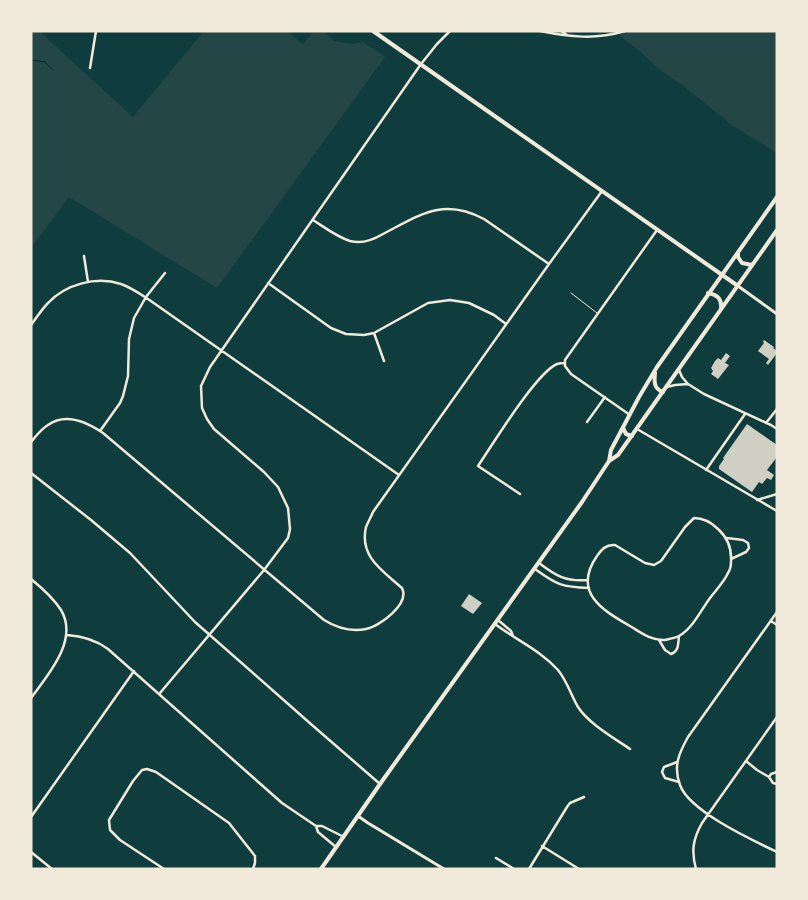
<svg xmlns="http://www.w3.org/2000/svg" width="808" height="900" viewBox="0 0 808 900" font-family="Lato,sans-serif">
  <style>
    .green { fill: #244646 }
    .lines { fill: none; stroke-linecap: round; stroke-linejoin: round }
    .stream { stroke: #0a2a2b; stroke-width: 1 }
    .building { fill: #cfcfc3 }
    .service { stroke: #f1e9da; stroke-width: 1 }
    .minor { stroke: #f1e9da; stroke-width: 2.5 }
    .tertiary { stroke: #f1e9da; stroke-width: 3 }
    .secondary { stroke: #f1e9da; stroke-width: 4 }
  </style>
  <rect width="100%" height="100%" fill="#0f3d3e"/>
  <!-- green -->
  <path class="green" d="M31,31H39L133,117L204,31H286L303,44L314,31H323L334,41L352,44L363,42L385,57L217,288L69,197L31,248Z
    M614,31H777V153L733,126L682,85L657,68L642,53Z"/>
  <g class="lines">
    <!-- stream -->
    <path class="stream" d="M31,60L45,62L53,70"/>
  </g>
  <!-- building -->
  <path class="building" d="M764,340L774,347L773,348L777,351V353L768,365L766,363L769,359L758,351L764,343L763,342Z
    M726,353L730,356L725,363L729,365L718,379L711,374L713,371L711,368L715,361L718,358L721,360Z
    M747,424L777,445V457L767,470L774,475L771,480L767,478L762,484L759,482L752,492L719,469V466L724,459L723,458Z
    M469,594L482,603L473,614L461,606Z"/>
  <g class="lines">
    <!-- service -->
    <path class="service" d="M571,293L597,313"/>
    <!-- minor -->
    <path class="minor" d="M540,31C570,37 595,40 625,31
      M561,31L567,35
      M90,68L96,31
      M313,220C324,227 337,237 350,241C361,244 373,240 383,234C420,215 443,197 484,219L549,264
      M84,256L88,282
      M268,283L331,328L346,334L364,335L374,333L428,303L450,300L469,303L494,315L506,324
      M31,325C37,317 42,309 48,303C66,284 96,276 121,284C130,287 139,293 148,299L399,475
      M374,333L384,361
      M679,370L682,377L688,384L704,394L771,425L777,429
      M667,387L675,385L688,384
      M630,415L571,374L565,366V360L657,230
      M587,422L605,397
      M766,423L777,409
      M637,429L777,511
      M100,431L120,403L123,396L128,376L129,339L134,318L146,297L165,273
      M31,442C36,436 41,429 48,425C66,412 87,422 103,433L324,620C337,628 352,632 366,629C380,626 410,604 402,588C383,571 359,557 366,527C368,522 371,517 373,512L549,264L602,191
      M706,470L745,414
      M31,473L91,520L130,553L195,622L312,725L380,784
      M520,494L478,466C493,444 536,373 557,364C560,363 562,363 565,363
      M757,500L777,494
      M694,518C704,518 711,522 718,529C728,538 732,548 731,562C731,566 730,570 728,573C724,582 716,590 710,598C701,610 693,628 679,636C675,638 669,639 665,640C651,641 640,632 630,626C602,610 572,592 597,556C601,550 606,544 615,545L645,563L654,565L661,561L685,527Z
      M727,538L743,540L748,543L749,548L746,552L731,559
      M539,563C556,576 566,582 588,580
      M535,569C557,585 562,587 589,588
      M31,579C42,588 54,599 61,610C79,640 48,675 31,698
      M777,612L688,737C679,753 673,766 680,785C689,811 752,840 777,852
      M498,620L511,631L513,636
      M771,621L777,625
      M495,624C516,640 540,650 558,670C567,681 571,695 578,707C588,723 614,738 630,749
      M67,635C82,636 96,640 108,649L282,803L316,826
      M659,640L665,650L671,654C679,651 678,644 679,636
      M160,693L264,570L288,538L290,529L288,508L278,487L264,472L214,429L207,419L202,408L201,386L210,367L421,64L437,44L450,31
      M746,761L757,770L769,777L773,783L777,784
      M677,762L664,767L662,772L665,778L679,782
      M769,777L771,774L777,772
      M31,817L134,671
      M542,846L579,869
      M336,847L318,832L316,826H322L344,837
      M31,852L52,869
      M496,858L514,869
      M164,869L120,840L110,830L109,820L133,781L142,770L147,769L156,772L229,823L255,856V863L253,869
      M529,869L567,807L570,803L584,797
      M696,869C691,851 693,839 702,823L777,717"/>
    <!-- tertiary -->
    <path class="tertiary" d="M738,286L777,314
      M358,816L368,823L444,869"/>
    <!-- secondary -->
    <path class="secondary" d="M373,31L738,286
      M738,253V257L742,263L752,265
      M708,293C718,295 722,299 721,309
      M655,373C654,382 654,389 663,392
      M623,428L626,434L632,436
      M609,461L618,455L777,230
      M321,869L380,784L582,502L609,461L611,450L639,397L657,367L777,197"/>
  </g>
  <!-- border -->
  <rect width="808" height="900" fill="none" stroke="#f1e9da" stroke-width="65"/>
</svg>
